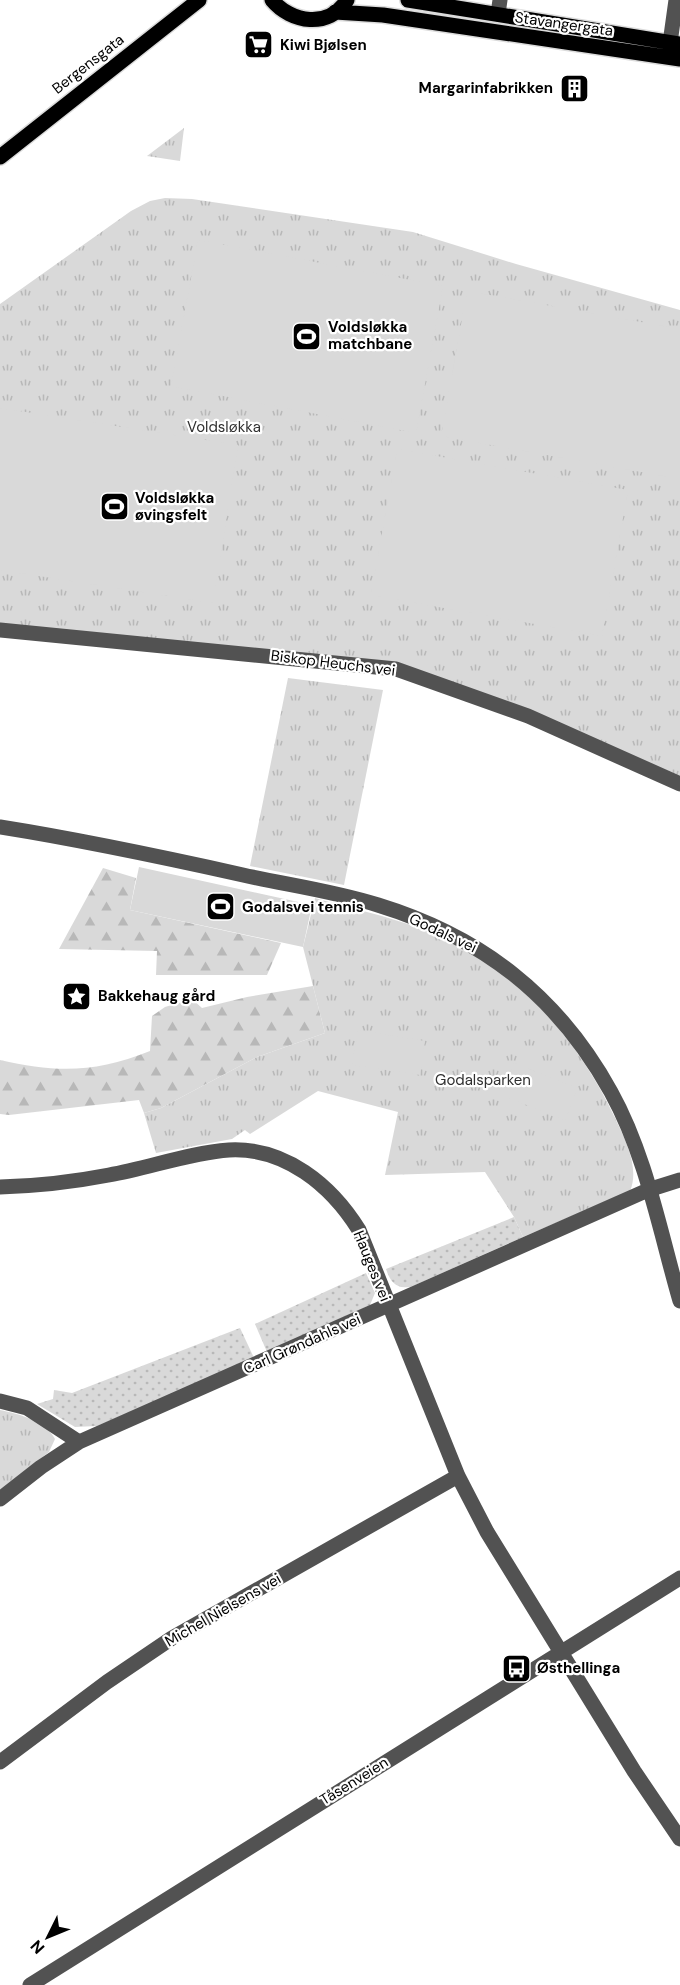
<svg xmlns="http://www.w3.org/2000/svg" width="680" height="1985" viewBox="0 0 680 1985" font-family="'DM Sans',sans-serif">
  <style>
    .grass { fill: url(#grass-dots) }
    .forest { fill: url(#forest-firs) }
    .park { fill: url(#park-tufts) }
    .pitch { fill: #d9d9d9 }
    .lines { fill: none; stroke-linecap: round; stroke-linejoin: round }
    .major-casing { stroke: #dbdbdb; stroke-width: 18 }
    .minor { stroke: #525252; stroke-width: 15 }
    .major { stroke: #000; stroke-width: 15 }
    .labels { text-anchor: middle; stroke-width: 4.5; stroke-linejoin: round; paint-order: stroke }
    .street-label { font-size: 15px; fill: #000; stroke: #fff }
    .poi-label { font-size: 15px; font-weight: bold; fill: #000; stroke: #fff; text-anchor: start }
    .park-label { font-size: 15px; fill: #303030; stroke: #fff }
  </style>
  <defs>
    <pattern id="grass-dots" width="8" height="8" patternUnits="userSpaceOnUse" patternTransform="scale(1.5)"><rect width="8" height="8" fill="#d9d9d9"/><path d="M2 2h.1M6 6h.1" fill="none" stroke="#b8b8b8" stroke-width="1.8" stroke-linecap="round"/></pattern>
    <pattern id="forest-firs" width="22" height="20" patternUnits="userSpaceOnUse" patternTransform="scale(1.5)"><rect width="22" height="20" fill="#d9d9d9"/><path d="M5 1l3.5 6h-7zM16 11l3.5 6h-7z" fill="#b8b8b8"/></pattern>
    <pattern id="park-tufts" width="24" height="20" patternUnits="userSpaceOnUse" patternTransform="scale(1.5)"><rect width="24" height="20" fill="#d9d9d9"/><path d="M3 7l-1-3M5 7V3M7 7l1-3M15 17l-1-3M17 17v-4M19 17l1-3" fill="none" stroke="#b8b8b8"/></pattern>
  </defs>
  <rect width="100%" height="100%" fill="#fff"/>
  <!-- grass -->
  <path class="grass" d="M514,1217L523,1237L413,1286C398,1290 391,1284 386,1269Z
    M366,1273L375,1293L370,1305L267,1352L255,1324Z
    M240,1328L255,1360L97,1426L75,1427L37,1404L53,1399L54,1390L72,1393Z"/>
  <!-- forest -->
  <path class="forest" d="M103,868L136,878L130,910L281,943L267,975H156L157,951L59,949Z
    M313,986L325,1033L257,1057L161,1108L144,1113L139,1100L9,1115L0,1114V1060C56,1073 96,1073 150,1051L152,1016L165,1007L192,999L202,1008L247,997Z"/>
  <!-- park -->
  <path class="park" d="M184,128L180,161L147,156Z
    M165,198L192,199L413,232L516,264L680,310V781L394,671L0,623V304L131,211L150,201Z
    M288,678L383,690L344,885L250,866Z
    M315,898C350,908 386,916 420,928C508,961 576,1034 615,1118C625,1139 640,1168 630,1191L523,1237L514,1217L485,1172L385,1175L398,1112L318,1091L250,1134L245,1130L232,1139L156,1153L144,1113L161,1108L257,1057L325,1033L303,947Z
    M0,1410C19,1414 46,1421 55,1439L49,1452L0,1490Z"/>
  <!-- pitch -->
  <path class="pitch" d="M198,240L443,286L416,433L171,386Z
    M467,291L680,329V479L441,436Z
    M0,408L238,445L213,603L0,570Z
    M397,449L628,490L602,636L371,595Z
    M139,867L312,905L303,947L130,910Z
    M358,1030L425,1041L420,1075L352,1065Z
    M514,1063L578,1088L565,1120L501,1095Z"/>
  <g class="lines">
    <defs>
      <path id="major" d="M272,0C291,23 329,29 347,0
        M408,0L680,44
        M335,12L383,15L680,59
        M0,157L199,0"/>
    </defs>
    <!-- major casing -->
    <use href="#major" class="major-casing"/>
    <!-- minor -->
    <path class="minor" d="M498,14L500,0
      M670,43L676,0
      M0,630L396,669L528,716L680,784
      M0,827C82,840 162,857 243,875C288,885 334,891 378,905C482,937 558,996 611,1092C646,1155 660,1232 680,1301
      M0,1187C37,1186 73,1182 109,1175C149,1168 189,1153 229,1150C285,1147 331,1185 359,1230L458,1476L487,1532L634,1771L680,1839
      M0,1401L27,1408L79,1442
      M0,1499L41,1467L79,1442L648,1190L680,1180
      M0,1762L107,1682L172,1638L458,1476
      M30,1985L680,1578"/>
    <!-- major -->
    <use href="#major" class="major"/>
  </g>
  <!-- icons -->
  <defs>
    <symbol id="supermarket-square" viewBox="-11 -11 22 22"><rect x="-9" y="-9" width="18" height="18" rx="4" fill="#000" stroke="#fff"/><path d="M-6-5.5h2.5l.6 2H6L4.5 2H-2.5L-4.4-4H-6ZM-1.5 3.2a1.3 1.3 0 1 0 .1 0ZM3 3.2a1.3 1.3 0 1 0 .1 0Z" fill="#fff"/></symbol>
    <symbol id="building-square" viewBox="-11 -11 22 22"><rect x="-9" y="-9" width="18" height="18" rx="4" fill="#000" stroke="#fff"/><path d="M-4-6H4V6H1V3H-1V6H-4ZM-2.5-4.3h1.7v1.8h-1.7ZM.8-4.3h1.7v1.8H.8ZM-2.5-1h1.7V.8h-1.7ZM.8-1h1.7V.8H.8Z" fill="#fff"/></symbol>
    <symbol id="stadium-square" viewBox="-11 -11 22 22"><rect x="-9" y="-9" width="18" height="18" rx="4" fill="#000" stroke="#fff"/><path d="M0-5a6.5 5 0 1 0 0 10a6.5 5 0 1 0 0-10ZM-3.5-1.8h7v3.6h-7Z" fill="#fff"/></symbol>
    <symbol id="sight-square" viewBox="-11 -11 22 22"><rect x="-9" y="-9" width="18" height="18" rx="4" fill="#000" stroke="#fff"/><path d="M0-6L1.8-2.2L6-1.7L2.9 1.2L3.7 5.4L0 3.3L-3.7 5.4L-2.9 1.2L-6-1.7L-1.8-2.2Z" fill="#fff"/></symbol>
    <symbol id="bus-square" viewBox="-11 -11 22 22"><rect x="-9" y="-9" width="18" height="18" rx="4" fill="#000" stroke="#fff"/><path d="M-5-6H5V4H4V6H2V4H-2V6H-4V4H-5ZM-3.5-4V0h7V-4ZM-3.5 1.2v1.5H-2V1.2ZM2 1.2v1.5H3.5V1.2Z" fill="#fff"/></symbol>
  </defs>
  <g fill-rule="evenodd">
    <use href="#supermarket-square" x="242" y="28" width="33" height="33"/>
    <use href="#building-square" x="558" y="72" width="33" height="33"/>
    <use href="#stadium-square" x="290" y="320" width="33" height="33"/>
    <use href="#stadium-square" x="98" y="490" width="33" height="33"/>
    <use href="#stadium-square" x="204" y="890" width="33" height="33"/>
    <use href="#sight-square" x="60" y="980" width="33" height="33"/>
    <use href="#bus-square" x="500" y="1652" width="33" height="33"/>
  </g>
  <g class="labels">
    <!-- street labels -->
    <g class="street-label">
      <text transform="translate(564 24) rotate(8)" y="5">Stavangergata</text>
      <text transform="translate(88 64) rotate(-38)" y="5">Bergensgata</text>
      <text transform="translate(333 663) rotate(7)" y="5">Biskop Heuchs vei</text>
      <text transform="translate(443 933) rotate(25)" y="5">Godals vei</text>
      <text transform="translate(372 1266) rotate(68)" y="5">Hauges vei</text>
      <text transform="translate(302 1344) rotate(-24)" y="5">Carl Grøndahls vei</text>
      <text transform="translate(223 1610) rotate(-30)" y="5">Michel Nielsens vei</text>
      <text transform="translate(354 1781) rotate(-32)" y="5">Tåsenveien</text>
    </g>
    <!-- poi labels -->
    <g class="poi-label">
      <text x="280" y="50">Kiwi Bjølsen</text>
      <text x="553" y="93" text-anchor="end">Margarinfabrikken</text>
      <text x="328" y="332">Voldsløkka<tspan x="328" dy="17">matchbane</tspan></text>
      <text x="135" y="503">Voldsløkka<tspan x="135" dy="17">øvingsfelt</tspan></text>
      <text x="242" y="912">Godalsvei tennis</text>
      <text x="98" y="1001">Bakkehaug gård</text>
      <text x="537" y="1673">Østhellinga</text>
    </g>
    <!-- park labels -->
    <g class="park-label">
      <text x="224" y="432">Voldsløkka</text>
      <text x="483" y="1085">Godalsparken</text>
    </g>
  </g>
  <!-- north arrow -->
  <g transform="translate(48 1937) rotate(227)" stroke="#ffffff" stroke-width="4.5" paint-order="stroke">
  <path d="M0-4.5L10 22L0 15L-10 22Z" fill="#000000"/>
  <text y="-9" font-size="16" font-weight="bold" text-anchor="middle" fill="#000000">N</text>
  </g>
</svg>
